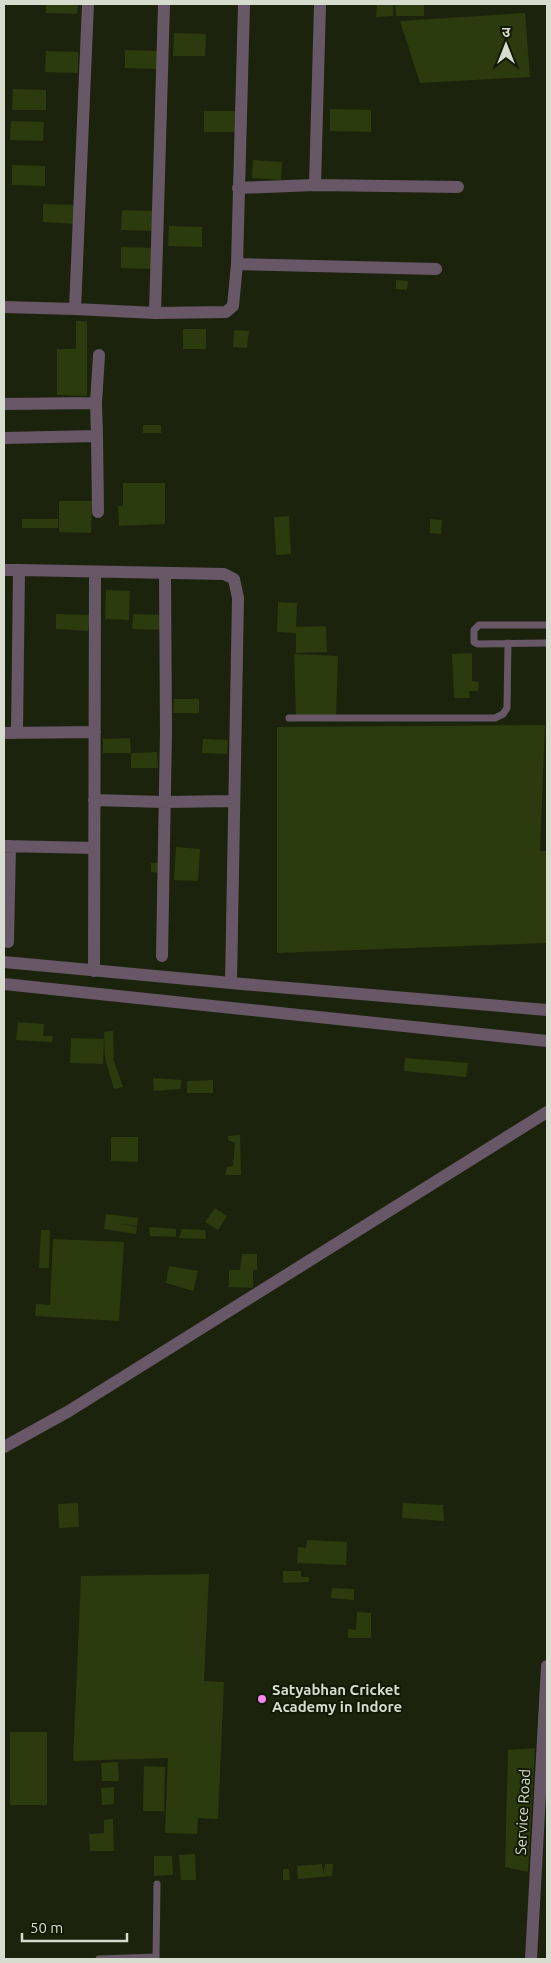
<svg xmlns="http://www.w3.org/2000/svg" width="551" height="1963" viewBox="0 0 551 1963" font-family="Ubuntu,'Noto Sans Devanagari',sans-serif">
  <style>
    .building { fill: #2b3b0d }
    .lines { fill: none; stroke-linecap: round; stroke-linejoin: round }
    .service { stroke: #685766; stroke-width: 7 }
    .minor { stroke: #685766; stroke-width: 12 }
    .tertiary { stroke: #685766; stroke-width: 12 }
    .poi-dot { fill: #f589ef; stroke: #121a05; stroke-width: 2 }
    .labels { text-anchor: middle; stroke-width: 4; stroke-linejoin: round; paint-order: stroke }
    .poi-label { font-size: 15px; font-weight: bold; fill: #d6dcce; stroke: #121a05; text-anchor: start }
    .street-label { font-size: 15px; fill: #d6dcce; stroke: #121a05 }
  </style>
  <rect width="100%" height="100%" fill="#1b230d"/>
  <!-- building -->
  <path class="building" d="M46,4H78L77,14L46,13Z
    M377,4H393V16L376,17Z
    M395,4H424V16H396Z
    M525,13L530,77L420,83L400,21Z
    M174,33L206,34L205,56H173Z
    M125,50L159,51L158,69L125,68Z
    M46,51L78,52V73L45,72Z
    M13,89L46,90V110H12Z
    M330,109L371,110V132L330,131Z
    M204,111H236V132H204Z
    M11,121L44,122L43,141L10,140Z
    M253,160L282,162L281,180L252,178Z
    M12,165L45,166V186L12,185Z
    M43,204L76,205V224L43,222Z
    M122,210L155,211L154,231L121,230Z
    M169,226L202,227V247L168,246Z
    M121,247L155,248L154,269L121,268Z
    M396,280L408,281L407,290L396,289Z
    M76,321H87V396L57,395V349H76Z
    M183,329H206V349H183Z
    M234,330L249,331L247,348L233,347Z
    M143,425H161V433H143Z
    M123,483H165V524L119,526L118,506H123Z
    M59,501H92L91,533L59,532Z
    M289,516L291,554L276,555L274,517Z
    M22,519H58V528H22Z
    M430,519L442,520L441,534L430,533Z
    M106,590L130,591L129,620L105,619Z
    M278,602L297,603L296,627L326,626L327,652L296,653V633L277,632Z
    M56,614L90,615L88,631L56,629Z
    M133,614L162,615V630L132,629Z
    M472,653V681L479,682L478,691H469L470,698H454L452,654Z
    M294,654L338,656L336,717L296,716Z
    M174,699H199V713H173Z
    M545,725L540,851H547V943L277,953V727Z
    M130,738L131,753H103V739Z
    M203,739L228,740L227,754L202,753Z
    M157,752L158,768H131V753Z
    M176,847L200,849L198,881L174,880Z
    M151,863H161V873L151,872Z
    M18,1022L44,1024L43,1036H53L52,1042L16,1040Z
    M113,1031L114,1057L112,1058H113L123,1087L114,1089L105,1058L104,1032Z
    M71,1038L104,1039L103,1064L70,1063Z
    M405,1058L468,1063L466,1077L404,1071Z
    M153,1078L182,1080L180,1089L154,1091Z
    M213,1080V1093H187V1081Z
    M240,1135L241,1175H225L227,1167L233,1166L235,1143L228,1140V1136Z
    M111,1137H138V1162L111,1161Z
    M215,1208L227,1216L218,1230L205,1222Z
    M106,1214L138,1218L137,1226L117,1223L137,1227L136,1234L104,1229Z
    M149,1227L176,1229V1237L150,1236Z
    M182,1229L205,1230L206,1239L179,1238Z
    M41,1230H50L49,1268H39Z
    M53,1239L124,1242L119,1321L35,1316L36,1304L50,1305Z
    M242,1254H257V1270H253V1288L229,1287V1270H240Z
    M169,1266L198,1271L193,1291L166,1283Z
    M78,1503L79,1527L59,1528L58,1504Z
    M403,1503L443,1505L444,1521L402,1518Z
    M307,1540L347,1542L346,1565L297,1563L298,1547L306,1548Z
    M283,1571H301V1577H309V1582L283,1583Z
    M209,1574L204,1681L224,1682L218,1819L198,1818L197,1834L165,1833L168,1758L73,1761L81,1576Z
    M332,1588L354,1589V1600L331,1598Z
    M357,1612L371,1613V1638H348V1629L356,1630Z
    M10,1732H47V1805H10Z
    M535,1748L528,1872L505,1867L508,1750Z
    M118,1762L119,1781H102L101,1763Z
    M144,1766L165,1767L164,1811H143Z
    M114,1787V1804L102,1805L101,1788Z
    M113,1819L114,1851H90L89,1834L104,1833V1820Z
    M195,1854L196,1880H181L179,1855Z
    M154,1856H172L173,1875L154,1876Z
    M322,1864L324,1875L325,1864H333L332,1876L298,1879L297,1866Z
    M283,1869H289L290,1880H283Z"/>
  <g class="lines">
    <!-- service -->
    <path class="service" d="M547,625H479L474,630V642L478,644L547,643
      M289,718H495L503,714L507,708L508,643
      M99,1959L156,1957
      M156,1959L157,1884"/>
    <!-- minor -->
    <path class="minor" d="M315,185L458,187
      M238,188L315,185L320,4
      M237,264L436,269
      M4,307L75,309L88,4
      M75,309L155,313L226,312L233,306L237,264L244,4
      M155,313L164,4
      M96,403L99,355
      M4,404L96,403L97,436L4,438
      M97,436L98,512
      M4,570H19L17,733
      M19,570L224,574L234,579L238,598L231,983
      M4,733L95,732
      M94,800L164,802L234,801
      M4,846L94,848
      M8,942L10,846
      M162,956L166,732L165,573
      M94,971L95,572"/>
    <!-- tertiary -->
    <path class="tertiary" d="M4,962L231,983L547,1010
      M4,984L547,1041
      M4,1447L69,1411L547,1112
      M531,1959L547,1666"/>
  </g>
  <!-- markers -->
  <circle class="poi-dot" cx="262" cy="1699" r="5"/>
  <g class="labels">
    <!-- poi labels -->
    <g class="poi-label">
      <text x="272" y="1695">Satyabhan Cricket<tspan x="272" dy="17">Academy in Indore</tspan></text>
    </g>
    <!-- street labels -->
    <g class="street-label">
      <text transform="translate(523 1812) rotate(-87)" y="5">Service Road</text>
    </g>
  </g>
  <!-- border -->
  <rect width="551" height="1963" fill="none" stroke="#d6dcce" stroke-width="10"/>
  <!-- north arrow -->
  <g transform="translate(506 45)" stroke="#121a05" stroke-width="4" paint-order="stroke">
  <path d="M0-4L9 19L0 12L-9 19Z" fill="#d6dcce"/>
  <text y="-8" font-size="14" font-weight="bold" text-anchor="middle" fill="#d6dcce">उ</text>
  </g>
  <!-- scale -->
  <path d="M22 1933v8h105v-8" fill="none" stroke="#d6dcce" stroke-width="2.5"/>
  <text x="30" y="1933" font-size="15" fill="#d6dcce" stroke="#121a05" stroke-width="4" paint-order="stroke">50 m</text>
</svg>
